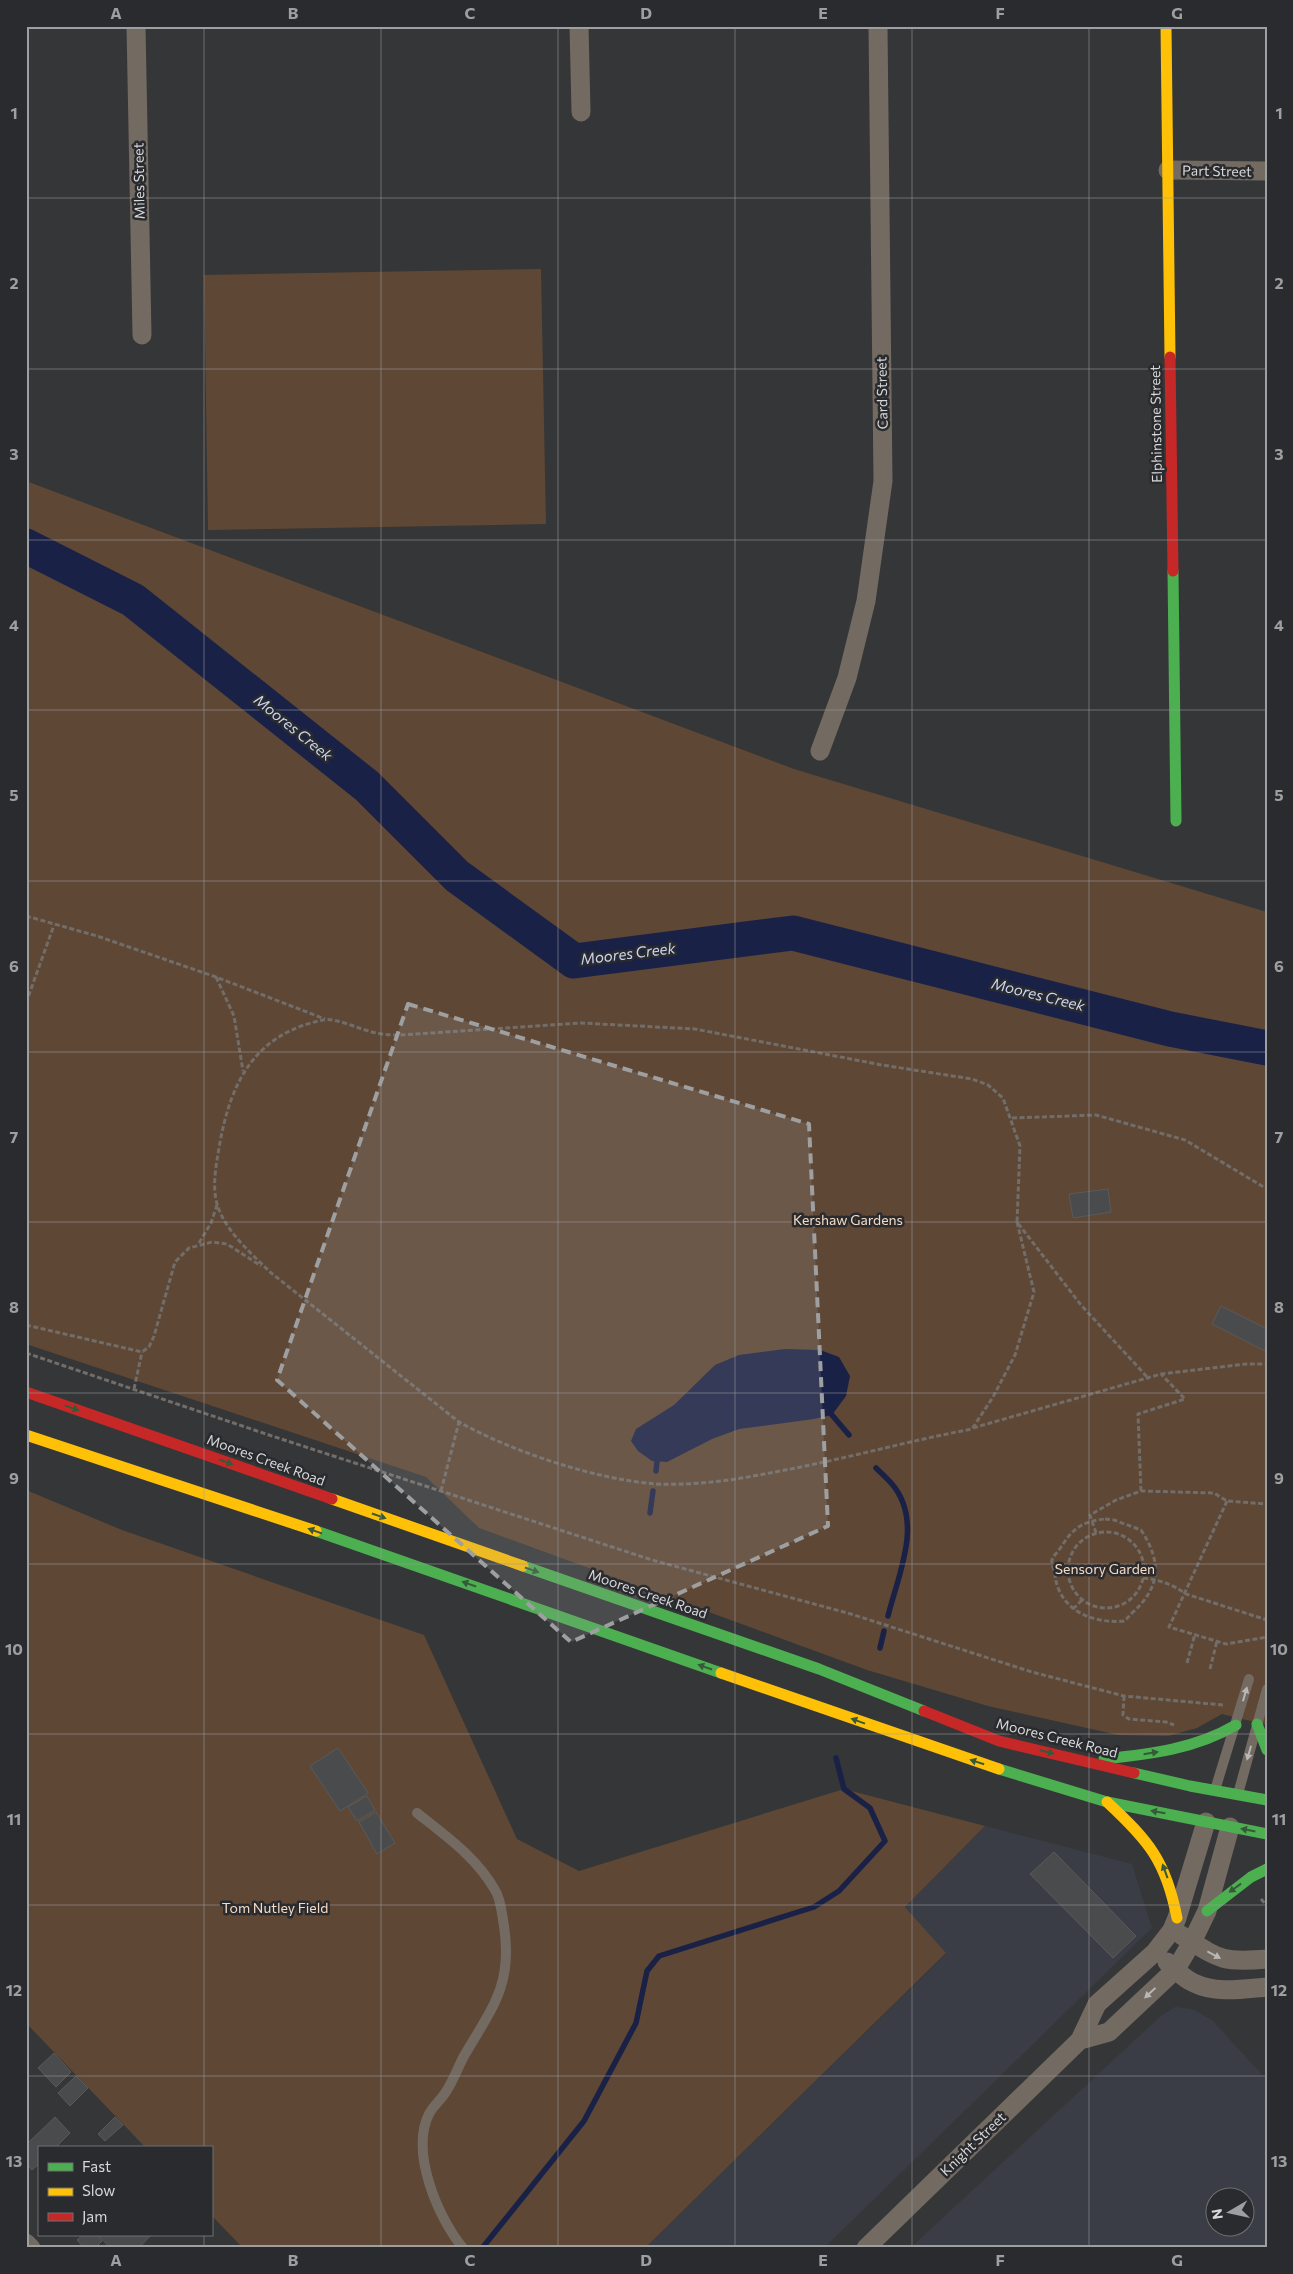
<svg xmlns="http://www.w3.org/2000/svg" width="1293" height="2274" viewBox="0 0 1293 2274" font-family="Commissioner,sans-serif">
  <style>
    .built { fill: #3a3d45; fill-rule: evenodd }
    .green { fill: #5e4734 }
    .water { fill: #1a2147 }
    .lines { fill: none; stroke-linecap: round; stroke-linejoin: round }
    .stream { stroke: #1a2147; stroke-width: 5.5 }
    .river { stroke: #1a2147; stroke-width: 35 }
    .building { fill: #4a4b4c; stroke: #5a5a5c }
    .path { stroke: #726d69; stroke-width: 3; stroke-dasharray: 5 2.5; stroke-linecap: butt }
    .lane { stroke: #736a62; stroke-width: 10 }
    .street { stroke: #736a62; stroke-width: 19 }
    .fast { stroke: #4caf50; stroke-width: 11 }
    .slow { stroke: #ffc107; stroke-width: 11 }
    .jam { stroke: #c62828; stroke-width: 11 }
    .oneway { fill: #36593a }
    .oneway2 { fill: #b9b7b6 }
    .marked { fill: #9e9fa1; fill-opacity: 0.2; stroke: #9e9fa1; stroke-width: 4; stroke-dasharray: 10 6; stroke-linejoin: round }
    .grid { fill: none; stroke: #9e9fa1; stroke-width: 1; stroke-opacity: 0.55 }
    .labels { text-anchor: middle; stroke-width: 5; stroke-linejoin: round; paint-order: stroke }
    .street-label { font-size: 14px; fill: #d7d8da; stroke: #2a2b2e }
    .park-label { font-size: 14px; fill: #f6dbc4; stroke: #2a2b2e }
    .water-label { font-size: 15px; font-style: italic; fill: #cbd5f3; stroke: #2a2b2e }
    .neatline { fill: none; stroke: #9e9fa1; stroke-width: 2 }
    .grid-label { font-size: 16px; text-anchor: middle; font-weight: bold; fill: #9e9fa1 }
  </style>
  <rect width="100%" height="100%" fill="#353638"/>
  <!-- built -->
  <path class="built" d="M985,1826L1132,1864L1152,1928L824,2248H645L946,1954L905,1907Z
    M1175,2007L1192,2009L1212,2020L1267,2080V2248H910L1161,2016ZM1216,2196H1246V2226H1216Z"/>
  <!-- green -->
  <path class="green" d="M541,269L546,524L208,530L204,275Z
    M26,481L794,769L1267,912V1725L1222,1714L1197,1728L1168,1736L1118,1735L988,1706L867,1670L479,1528L426,1477L26,1344Z
    M26,1490L122,1530L424,1635L517,1839L579,1871L844,1789L985,1826L905,1907L946,1953L645,2248H243L211,2215V2148H146L26,2023Z"/>
  <!-- water -->
  <path class="water" d="M785,1349L820,1350L839,1357L850,1376L846,1396L832,1415L814,1419L739,1429L712,1439L667,1462L652,1461L638,1451L631,1441L636,1429L674,1405L715,1365L739,1355Z"/>
  <g class="lines">
    <!-- stream -->
    <path class="stream" d="M832,1415L849,1435
      M876,1468C881,1473 887,1478 892,1484C924,1522 898,1575 888,1616
      M656,1471L657,1461
      M650,1513L653,1491
      M880,1648L884,1631
      M483,2247L584,2121L636,2023L647,1971L659,1956L814,1907L839,1891L885,1841L870,1808L844,1789L836,1758"/>
    <!-- river -->
    <path class="river" d="M26,546L133,600L367,786L457,876L574,961L793,933L1170,1029L1267,1048"/>
  </g>
  <!-- building -->
  <path class="building" d="M1108,1189L1111,1212L1073,1218L1069,1194Z
    M1221,1306L1267,1329V1352L1212,1324Z
    M338,1748L368,1793L340,1811L310,1766Z
    M367,1796L375,1810L357,1821L348,1807Z
    M376,1812L395,1843L377,1854L359,1822Z
    M1054,1852L1136,1936L1113,1958L1030,1874Z
    M54,2053L71,2072L56,2087L38,2068Z
    M76,2076L88,2088L70,2106L58,2093Z
    M55,2117L70,2133L55,2148H39V2164L32,2170L26,2164V2145Z
    M115,2117L123,2125L105,2141L98,2134Z
    M83,2235H97L102,2241L95,2248H84L77,2240Z
    M98,2235H151L139,2248H110Z"/>
  <g class="lines">
    <!-- path -->
    <path class="path" d="M26,916L97,936L216,977L325,1019
      M216,977L234,1016L243,1071
      M26,1003L54,925
      M1012,1118L1096,1115L1185,1140L1267,1189
      M1017,1222L1034,1292L1015,1355L993,1397L972,1429C908,1441 845,1459 780,1471C740,1479 698,1486 656,1484C594,1479 513,1452 459,1422L270,1272C251,1253 225,1231 217,1204C212,1186 216,1166 219,1148C230,1083 254,1034 323,1020C337,1017 362,1031 377,1033C385,1035 393,1035 400,1035L581,1023L695,1029L882,1065L972,1079L988,1085L1003,1098L1020,1146L1017,1222L1081,1305L1149,1379
      M199,1243L211,1223L217,1205
      M26,1325L142,1352L149,1347L154,1336L175,1262L189,1248L212,1242L227,1244L261,1266
      M26,1353L269,1435L652,1560L851,1614L1032,1672L1124,1696L1223,1705
      M134,1389L142,1352
      M973,1428L1161,1374L1246,1364H1267
      M441,1491L459,1422
      M1141,1491L1138,1414L1185,1399L1161,1374
      M1227,1501L1169,1627L1226,1644L1267,1637
      M1105,1519L1114,1520L1141,1530C1162,1562 1161,1587 1132,1613C1129,1616 1128,1618 1124,1621C1092,1624 1059,1610 1055,1575C1055,1570 1051,1565 1052,1560C1053,1556 1057,1553 1059,1550C1072,1530 1079,1522 1105,1519Z
      M1068 1570a38 38 0 1 1 76 0a38 38 0 1 1-76 0Z
      M1096,1533L1090,1515L1116,1500L1141,1491L1214,1493L1227,1501L1267,1504
      M1143,1578C1160,1580 1172,1584 1186,1594L1267,1620
      M1073,1609L1082,1600
      M1187,1663L1195,1634
      M1210,1669L1217,1641
      M1124,1696L1123,1715L1129,1719L1166,1722L1174,1725
      M1261,1899L1267,1906"/>
    <!-- lane -->
    <path class="lane" d="M1215,1790L1249,1679
      M1238,1794L1267,1689
      M417,1813C446,1836 476,1857 495,1890C501,1899 502,1915 504,1926C513,1985 492,2008 464,2056C458,2067 454,2079 447,2090C442,2099 433,2106 429,2114C410,2152 438,2218 463,2248"/>
    <!-- street -->
    <path class="street" d="M136,26L142,335
      M579,26L581,112
      M1168,170L1267,171
      M820,751L847,678L866,601L883,481L878,26
      M1181,1935C1219,1959 1221,1963 1267,1959
      M1167,1962C1175,1969 1184,1979 1194,1983C1216,1994 1243,1989 1267,1987
      M1080,2040L1109,2032L1176,1969L1192,1942L1207,1911L1230,1827
      M26,2243L31,2248
      M866,2248L1080,2040L1097,2004L1155,1952L1172,1930L1177,1918L1206,1822"/>
    <!-- fast -->
    <path class="fast" d="M1173,571L1176,821
      M316,1531L721,1673
      M523,1566L819,1669L924,1711
      M1257,1724L1267,1750
      M1104,1759C1151,1754 1195,1749 1236,1725
      M999,1769L1107,1802L1267,1834
      M1134,1773L1190,1786L1267,1800
      M1207,1911L1251,1877L1267,1869"/>
    <!-- slow -->
    <path class="slow" d="M1166,26L1170,357
      M26,1435L316,1531
      M332,1499L523,1566
      M721,1673L999,1769
      M1107,1802C1149,1841 1166,1861 1177,1918"/>
    <!-- jam -->
    <path class="jam" d="M1170,357L1173,571
      M26,1392L332,1499
      M924,1711L999,1741L1134,1773"/>
  </g>
  <!-- one-way arrows -->
  <defs><path id="oneway-solid" d="M-6-.8H1V-3.2L6.5 0L1 3.2V.8H-6Z" transform="scale(1.25)"/></defs>
  <g class="oneway">
    <use href="#oneway-solid" transform="translate(72 1408) rotate(19)"/>
    <use href="#oneway-solid" transform="translate(226 1462) rotate(20)"/>
    <use href="#oneway-solid" transform="translate(379 1516) rotate(19)"/>
    <use href="#oneway-solid" transform="translate(315 1531) rotate(-161)"/>
    <use href="#oneway-solid" transform="translate(532 1570) rotate(19)"/>
    <use href="#oneway-solid" transform="translate(469 1584) rotate(-161)"/>
    <use href="#oneway-solid" transform="translate(705 1667) rotate(-161)"/>
    <use href="#oneway-solid" transform="translate(858 1721) rotate(-160)"/>
    <use href="#oneway-solid" transform="translate(1047 1752) rotate(13)"/>
    <use href="#oneway-solid" transform="translate(1151 1753) rotate(-9)"/>
    <use href="#oneway-solid" transform="translate(977 1762) rotate(-163)"/>
    <use href="#oneway-solid" transform="translate(1158 1812) rotate(-170)"/>
    <use href="#oneway-solid" transform="translate(1248 1830) rotate(-169)"/>
    <use href="#oneway-solid" transform="translate(1165 1871) rotate(-110)"/>
    <use href="#oneway-solid" transform="translate(1235 1888) rotate(144)"/>
  </g>
  <g class="oneway2">
    <use href="#oneway-solid" transform="translate(1245 1694) rotate(-74)"/>
    <use href="#oneway-solid" transform="translate(1249 1753) rotate(106)"/>
    <use href="#oneway-solid" transform="translate(1214 1955) rotate(28)"/>
    <use href="#oneway-solid" transform="translate(1150 1993) rotate(137)"/>
  </g>
  <!-- marked area -->
  <path class="marked" d="M408,1004L809,1124L828,1526L571,1642L277,1380Z"/>
  <!-- grid -->
  <path class="grid" d="M204,26V2148M381,26V2248M558,26V2248M735,26V2248M912,26V2248M1089,26V2248M26,198H1267M26,369H1267M26,540H1267M26,710H1267M26,881H1267M26,1052H1267M26,1222H1267M26,1393H1267M26,1564H1267M26,1734H1267M26,1905H1267M26,2076H1267M204,2235V2248"/>
  <g class="labels">
    <!-- street labels -->
    <g class="street-label">
      <text transform="translate(1217 171) rotate(1)" y="5">Part Street</text>
      <text transform="translate(139 181) rotate(-91)" y="5">Miles Street</text>
      <text transform="translate(882 393) rotate(-91)" y="5">Card Street</text>
      <text transform="translate(1156 424) rotate(-91)" y="5">Elphinstone Street</text>
      <text transform="translate(266 1460) rotate(20)" y="5">Moores Creek Road</text>
      <text transform="translate(648 1594) rotate(19)" y="5">Moores Creek Road</text>
      <text transform="translate(1057 1738) rotate(14)" y="5">Moores Creek Road</text>
      <text transform="translate(973 2144) rotate(-44)" y="5">Knight Street</text>
    </g>
    <!-- park labels -->
    <g class="park-label">
      <text x="848" y="1225">Kershaw Gardens</text>
      <text x="1105" y="1574">Sensory Garden</text>
      <text x="275" y="1913">Tom Nutley Field</text>
    </g>
    <!-- water labels -->
    <g class="water-label">
      <text transform="translate(293 728) rotate(39)" y="5">Moores Creek</text>
      <text transform="translate(628 954) rotate(-7)" y="5">Moores Creek</text>
      <text transform="translate(1038 995) rotate(14)" y="5">Moores Creek</text>
    </g>
  </g>
  <!-- border -->
  <rect width="1293" height="2274" fill="none" stroke="#2a2b2e" stroke-width="55"/>
  <!-- legend -->
  <rect x="38" y="2146" width="175" height="90" fill="#2a2b2e" stroke="#6f7073"/>
  <rect x="48" y="2163" width="25" height="8" fill="#4caf50" stroke="#6f7073"/>
  <text x="82" y="2172" font-size="15" fill="#d7d8da">Fast</text>
  <rect x="48" y="2188" width="25" height="8" fill="#ffc107" stroke="#6f7073"/>
  <text x="82" y="2196" font-size="15" fill="#d7d8da">Slow</text>
  <rect x="48" y="2213" width="25" height="8" fill="#c62828" stroke="#6f7073"/>
  <text x="82" y="2222" font-size="15" fill="#d7d8da">Jam</text>
  <!-- north arrow -->
  <g transform="translate(1230 2212) rotate(261)"><circle r="24" fill="#2a2b2e" stroke="#6f7073"/>
  <path d="M0-4L9 19L0 12L-9 19Z" fill="#9e9fa1"/>
  <text y="-8" font-size="14" font-weight="bold" text-anchor="middle" fill="#d7d8da">N</text>
  </g>
  <rect x="28" y="28" width="1238" height="2218" class="neatline"/>
  <g class="grid-label">
    <text x="116" y="19">A</text>
    <text x="293" y="19">B</text>
    <text x="470" y="19">C</text>
    <text x="646" y="19">D</text>
    <text x="823" y="19">E</text>
    <text x="1000" y="19">F</text>
    <text x="1177" y="19">G</text>
    <text x="14" y="119">1</text>
    <text x="1279" y="119">1</text>
    <text x="14" y="289">2</text>
    <text x="1279" y="289">2</text>
    <text x="14" y="460">3</text>
    <text x="1279" y="460">3</text>
    <text x="14" y="631">4</text>
    <text x="1279" y="631">4</text>
    <text x="14" y="801">5</text>
    <text x="1279" y="801">5</text>
    <text x="14" y="972">6</text>
    <text x="1279" y="972">6</text>
    <text x="14" y="1143">7</text>
    <text x="1279" y="1143">7</text>
    <text x="14" y="1313">8</text>
    <text x="1279" y="1313">8</text>
    <text x="14" y="1484">9</text>
    <text x="1279" y="1484">9</text>
    <text x="14" y="1655">10</text>
    <text x="1279" y="1655">10</text>
    <text x="14" y="1825">11</text>
    <text x="1279" y="1825">11</text>
    <text x="14" y="1996">12</text>
    <text x="1279" y="1996">12</text>
    <text x="14" y="2167">13</text>
    <text x="1279" y="2167">13</text>
    <text x="116" y="2266">A</text>
    <text x="293" y="2266">B</text>
    <text x="470" y="2266">C</text>
    <text x="646" y="2266">D</text>
    <text x="823" y="2266">E</text>
    <text x="1000" y="2266">F</text>
    <text x="1177" y="2266">G</text>
  </g>
</svg>
